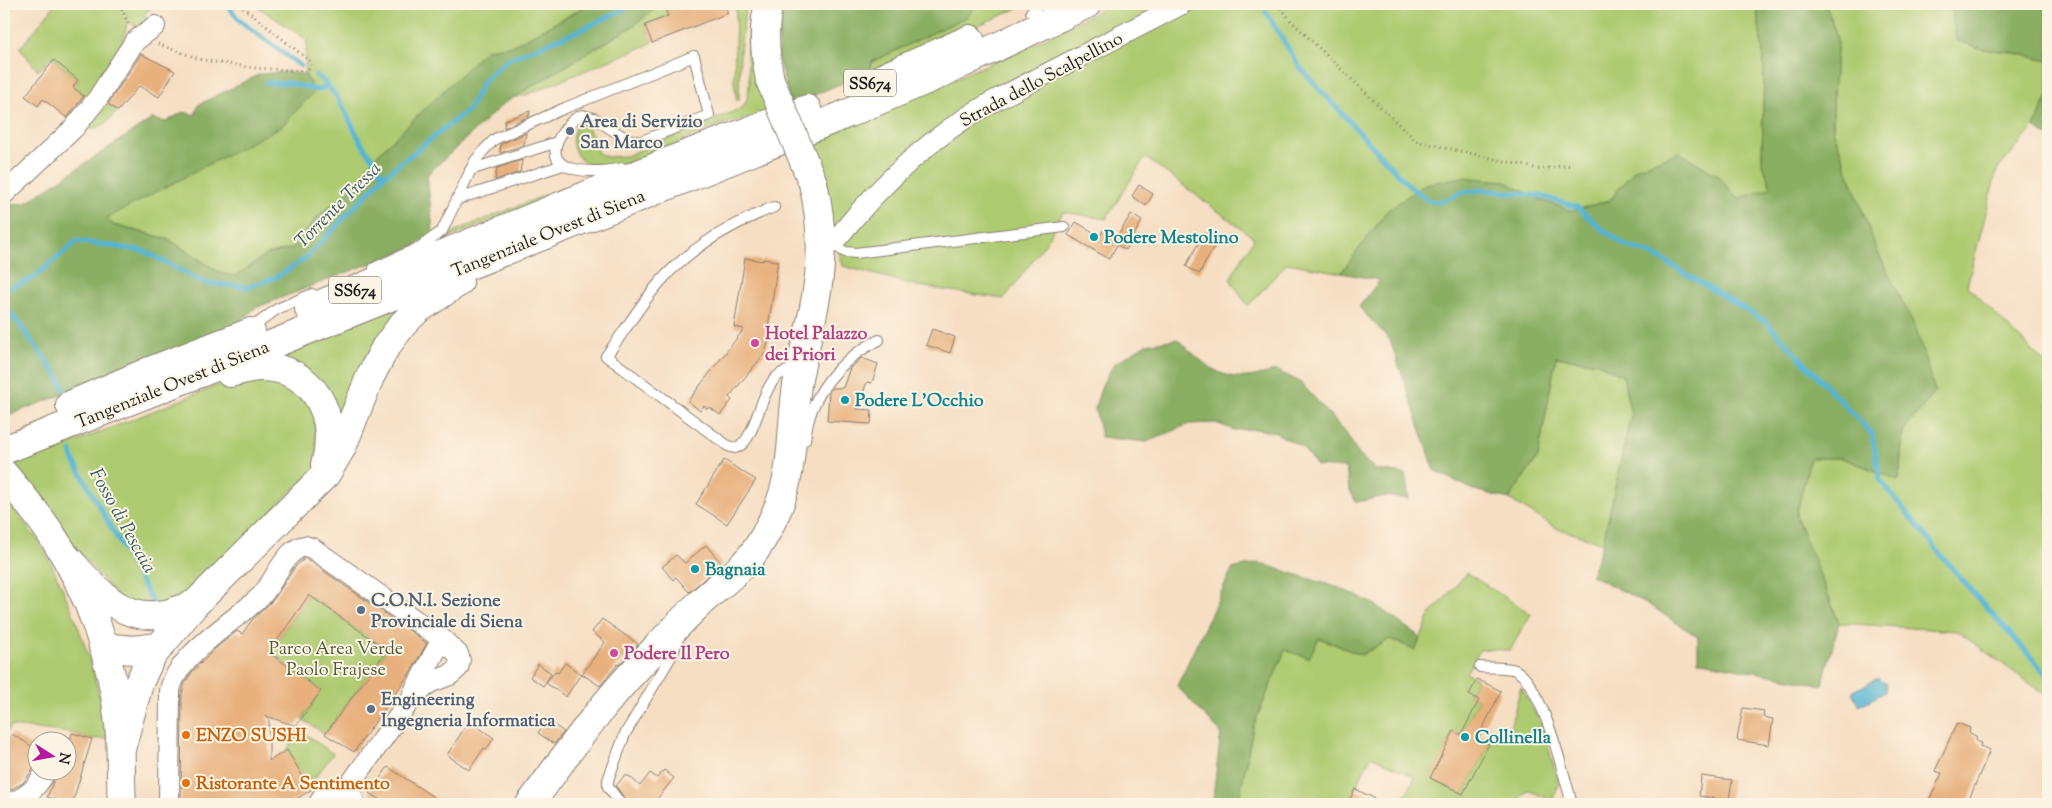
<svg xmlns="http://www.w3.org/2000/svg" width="2052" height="808" viewBox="0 0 2052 808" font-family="'Sorts Mill Goudy',serif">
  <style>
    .green { fill: #aecb71; stroke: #657446 }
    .forest { fill: #8aaf63; stroke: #536640 }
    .water { fill: #53b4d2; stroke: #386877 }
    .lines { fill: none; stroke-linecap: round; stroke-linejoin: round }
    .stream { stroke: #53b4d2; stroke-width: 5 }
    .building { fill: #e8b07d }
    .lane-casing { stroke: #897d70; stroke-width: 12 }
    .street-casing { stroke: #897d70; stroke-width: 22 }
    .secondary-casing { stroke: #897d70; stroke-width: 30 }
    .primary-casing { stroke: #897d70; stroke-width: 30 }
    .highway-casing { stroke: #897d70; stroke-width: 30 }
    .path { stroke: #897d70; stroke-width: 3; stroke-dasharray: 1 4; stroke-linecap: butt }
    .lane { stroke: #fff; stroke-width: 10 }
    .street { stroke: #fff; stroke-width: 20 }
    .secondary { stroke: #fff; stroke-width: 28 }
    .primary { stroke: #fff; stroke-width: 28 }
    .highway { stroke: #fff; stroke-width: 28 }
    .secondary-bridge-casing { stroke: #897d70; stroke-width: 30; stroke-linecap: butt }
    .secondary-bridge { stroke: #fff; stroke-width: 28 }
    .service-dot { fill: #5c6f8a; stroke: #fcf5e5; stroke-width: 2 }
    .culture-dot { fill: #0f9aa8; stroke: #fcf5e5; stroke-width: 2 }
    .hotel-dot { fill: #d1479c; stroke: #fcf5e5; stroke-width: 2 }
    .food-dot { fill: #e8710a; stroke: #fcf5e5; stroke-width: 2 }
    .labels { text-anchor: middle; stroke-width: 4; stroke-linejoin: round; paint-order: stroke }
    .shield { fill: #fcf5e5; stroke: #5f5d58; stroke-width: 1 }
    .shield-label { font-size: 16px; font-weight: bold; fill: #1c1c1c }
    .street-label { font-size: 18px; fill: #1c1c1c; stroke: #fcf5e5 }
    .service-label { font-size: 18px; font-weight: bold; fill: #4e5e75; stroke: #fcf5e5; text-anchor: start }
    .culture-label { font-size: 18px; font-weight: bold; fill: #0d838f; stroke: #fcf5e5; text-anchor: start }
    .hotel-label { font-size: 18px; font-weight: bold; fill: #b23c85; stroke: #fcf5e5; text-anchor: start }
    .park-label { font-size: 18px; fill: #4f593a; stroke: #fcf5e5 }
    .food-label { font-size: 18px; font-weight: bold; fill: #c56008; stroke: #fcf5e5; text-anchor: start }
    .water-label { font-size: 19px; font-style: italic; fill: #325965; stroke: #fcf5e5 }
  </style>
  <rect width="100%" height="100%" fill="#fcf5e5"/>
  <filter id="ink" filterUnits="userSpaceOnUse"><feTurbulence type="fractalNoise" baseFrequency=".02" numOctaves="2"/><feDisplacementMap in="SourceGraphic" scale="10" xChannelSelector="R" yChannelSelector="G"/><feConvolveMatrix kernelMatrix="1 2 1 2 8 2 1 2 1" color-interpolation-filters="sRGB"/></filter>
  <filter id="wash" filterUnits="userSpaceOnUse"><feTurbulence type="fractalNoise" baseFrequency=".0096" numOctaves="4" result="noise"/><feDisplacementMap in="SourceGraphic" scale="20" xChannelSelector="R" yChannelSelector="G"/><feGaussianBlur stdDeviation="1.12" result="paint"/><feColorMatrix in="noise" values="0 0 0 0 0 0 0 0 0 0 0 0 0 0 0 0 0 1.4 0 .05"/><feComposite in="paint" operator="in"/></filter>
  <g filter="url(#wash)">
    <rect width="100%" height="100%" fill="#f6dec3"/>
    <!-- green -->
    <path class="green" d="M54,4H154L144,15L150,20L140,30L128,21L115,66L90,101L73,87L78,80L51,57L38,71L20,48L51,10Z
      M254,4H590L514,45L487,50L375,157L351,190L319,215L293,248L266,255L236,276L222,274L168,239L113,225L107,218L187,175L314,92L305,74L307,40Z
      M659,4L683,5L667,11L668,16L645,25L652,43L526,95L512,98L633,26L651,12Z
      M733,4H746L740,51L739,99L737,101L734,82L736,11Z
      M754,4H760V86L769,114C753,118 736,120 720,125C691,133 588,197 574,148C571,139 573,130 580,123C592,125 593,143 598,153L606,157L626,156L742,108C754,93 747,68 747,51C748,35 751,19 754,4Z
      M976,4H1028L868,72L871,62L968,16Z
      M1112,4H1756L1764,61L1762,160L1772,188L1738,199L1717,175L1635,169L1610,200L1573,211L1541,200L1388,210L1341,273L1287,263L1248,306L1230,279L1254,238L1145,157L1106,219L1063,212L1047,241L1004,299L918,286L843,266L808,141L1026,48Z
      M1826,4H1953L1952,11L1981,49L2011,52L2048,61V96L2034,127L1997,170L1967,286L2048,366V693L2046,695L1957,631L1839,623L1796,516L1810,457L1842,458L1899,480L1903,431L1935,391L1894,287L1877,251L1833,130V92L1838,42Z
      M104,102L118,111C107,122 99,132 83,128Z
      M600,178L443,240L455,231L583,180Z
      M411,297L345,421L266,355Z
      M1556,357L1598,363L1623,376L1631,415L1603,543L1556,528L1509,499L1538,457Z
      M264,374L313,400L318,466L175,604L124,605L80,552L12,463L53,451L236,378Z
      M4,499C14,511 24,522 33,534C45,550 53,568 61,585C83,634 99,684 108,738L92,739L72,733L11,726L4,736Z
      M1467,573L1531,614L1510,650L1481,649L1466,673L1477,679L1469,695L1479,700L1461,735L1453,732L1431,778L1463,794L1489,744L1478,738L1508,735L1521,687L1542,725L1559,784L1552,801L1529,790L1514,804H1401L1415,777L1371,756L1347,804H1238L1253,727L1285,649L1319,638L1361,655L1390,639L1416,649L1430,615Z
      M309,595L387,650L325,734L302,719L320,691L269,652Z
      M300,730L333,754L309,786L287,750Z"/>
    <!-- forest -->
    <path class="forest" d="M590,4H659L651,12L633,26L504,103L427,175L433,231L418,244L402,251L255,308L231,330L4,417V203L24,204L152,119L166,122L183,112L195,115L198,105L260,74L287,72L305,74L314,92L282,126L107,218L113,225L168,239L221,274L236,276L266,255L293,248L319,215L351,190L375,157L487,49L514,45Z
      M780,4H976L968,16L872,62L868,72L791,105L778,58Z
      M1756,4H1826L1838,42L1833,92V130L1877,251L1916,329L1935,392L1903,431L1899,480L1842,458H1810L1796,516L1839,623L1822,685L1698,661V637L1648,604L1591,575L1603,543L1631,415L1623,376L1598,363L1556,357L1538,457L1509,499L1474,490L1435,471L1390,340L1359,307L1380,280L1341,273L1388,210L1425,184L1462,177L1504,181L1541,200L1573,211L1610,200L1635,169L1679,152L1717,175L1738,199L1771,188L1762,160L1764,61Z
      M1953,4H2048V61L2011,52L1981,49L1956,40L1952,11Z
      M2048,96V136L2034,127Z
      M1177,339C1212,371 1227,388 1276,370L1300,382L1346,433L1359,455L1376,470L1405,474L1409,499L1385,496L1356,502L1349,489L1346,468L1317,466L1302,447L1276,433L1257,429L1234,430L1216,423L1189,424L1147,442L1101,437L1095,408L1102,385L1114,364L1146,344Z
      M1259,563L1339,588L1374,604L1420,637L1416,650L1390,639L1361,655L1319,638L1309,658L1285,650L1253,727L1238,804H1225L1213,797L1221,733L1177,686L1232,569Z"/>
    <!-- water -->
    <path class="water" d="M1878,678L1880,681L1886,683L1885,692L1859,706L1852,692Z"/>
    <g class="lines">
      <!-- stream -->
      <path class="stream" d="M226,4L240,21L301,66
        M1266,12L1301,69L1409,186L1429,201L1440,202L1463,192L1485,190L1541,196L1577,207L1602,229L1625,245L1656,256L1766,322L1872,434L1880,480L1960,578L2048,676
        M316,75C341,93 348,122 364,147C371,157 378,165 383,177
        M266,83H289L318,90L328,86
        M4,290L32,279L77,241L144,251L204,283L249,287L277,277L306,258L383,177L469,109L484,80L508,59L578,31L635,4
        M4,304L59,378L63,389
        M71,451L73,459L153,603"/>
    </g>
    <g id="blocks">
      <!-- building -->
      <path class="building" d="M686,4H724L728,13L652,43L645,25L668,16L666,11Z
        M141,54L175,71L159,97L139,86L118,111L108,104Z
        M54,60L78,80L73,87L84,96L67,118L43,99L38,106L25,96Z
        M530,111L529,116L504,128L505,120Z
        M526,133L524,145L500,153L501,144Z
        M522,160L520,172L495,180L497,168Z
        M1139,185L1153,194L1146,206L1132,196Z
        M1131,214L1142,221L1125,250L1117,245L1109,259L1068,235L1076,222L1100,236L1104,229L1117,237Z
        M1204,233L1218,240L1199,274L1186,266Z
        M745,258L763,261V259L778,261L768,328H770L769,340L765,353L729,397L732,400L720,415L709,407L707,409L704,406L700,411L688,401L744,329L734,327Z
        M932,329L955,337L950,353L926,345Z
        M862,358L878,364L872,383L867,382L857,409L872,410L871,424L827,421L829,392L832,388H843L850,368Z
        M724,460L756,480L727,524L696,504Z
        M706,545L722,564L689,592L676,577L673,580L662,567L676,555L685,563Z
        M305,558L427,643L412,670L354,752L325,734L387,650L309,595L269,652L321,691L296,726L266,716L269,721V761L287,750L311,790L288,804H181L182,693L185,683L192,672L216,648L237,631L242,634L252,620L274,599L295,567Z
        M602,619L638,644L619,665L618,664L600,686L582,674L605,642L592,632Z
        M565,663L581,674L566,697L546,683L555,671L558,673Z
        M538,664L551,673L543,686L530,677Z
        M1477,679L1501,691L1478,738L1489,744L1463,794L1430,778L1454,731L1461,735L1479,700L1469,695Z
        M1743,708L1764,711L1763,717L1773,719L1769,745L1737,740Z
        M547,720L564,732L554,744L538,733Z
        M469,721L494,738L486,750L484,748L469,770L447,755Z
        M1957,723L1970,728L1969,732L1977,737L1976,741L1981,743L1980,746L1990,750L1967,804H1927L1942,773L1935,771Z
        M72,733L92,739L72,804H70L47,797L58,770H68V748Z
        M12,734L38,750V762L23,783L4,793V748Z
        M388,767L444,804H386L369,793Z
        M664,770L674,778L653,804H628L616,786L624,776H629L640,786L650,773L657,778Z
        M1701,776L1732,780L1729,800L1699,796Z
        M1355,789L1386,804H1348Z"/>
    </g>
  </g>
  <g filter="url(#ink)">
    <use href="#blocks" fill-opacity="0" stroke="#897d70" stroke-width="1"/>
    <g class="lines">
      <defs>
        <path id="lane" d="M1031,12L1040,4
          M470,170L557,142
          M458,199L563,165
          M774,207C732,224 690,247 660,282C640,305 624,332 606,356L728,446L735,448C757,444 759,384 782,373C787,370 793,370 798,370
          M831,243L845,252L856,253L1064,227
          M374,268L420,247L442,231L475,161L484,150L495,139L565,108L694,56L709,115L639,142L625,138L594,118L582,115C572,119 566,127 560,136C538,177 601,173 623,168
          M249,330L277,309L312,294
          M805,440C809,395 840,359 879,340
          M1480,667C1489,668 1508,667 1515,670C1542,682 1564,776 1572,804
          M621,804L608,787V780L625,734L672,655L679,637"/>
        <path id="street" d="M4,194L74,128L98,98L135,41L155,26
          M821,247L831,243L839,236C881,184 932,136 990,103L1182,4
          M413,693L442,639
          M8,804C26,798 38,788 46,770
          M169,804L170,691C175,656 236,620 260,597C274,584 284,549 305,546L312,548L442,639L458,654L460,660L458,668L450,675L429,683L409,702L346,790
          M319,804L325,792C338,784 351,789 355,804"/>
        <path id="secondary" d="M769,4C762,29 765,55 770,80
          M530,804C565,757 599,707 640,665C659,645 678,624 698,605C715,588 736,575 751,556C762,543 770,526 777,510C797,466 789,416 800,369C816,300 830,255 813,183"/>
        <path id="primary" d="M4,474C21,494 39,515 53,537C89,590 113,661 119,725C122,751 120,778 122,804"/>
        <path id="highway" d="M882,78L970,39
          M309,309L690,153L807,109
          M230,373C240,371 250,367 260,367C315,367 339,417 325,465
          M70,405L147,372L251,332
          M4,450L218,366L849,113L938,75L1087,4
          M66,557C94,586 119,623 165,614C175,612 185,607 195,604
          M103,647L133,650L158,647
          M121,749L139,683L151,657L195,604L326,474L342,447L370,377L385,348L403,324L417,310L459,282"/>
      </defs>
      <!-- lane casing -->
      <use href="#lane" class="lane-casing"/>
      <!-- street casing -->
      <use href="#street" class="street-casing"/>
      <!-- secondary casing -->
      <use href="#secondary" class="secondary-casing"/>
      <!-- primary casing -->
      <use href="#primary" class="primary-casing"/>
      <!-- highway casing -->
      <use href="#highway" class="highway-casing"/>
      <!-- path -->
      <path class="path" d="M120,4L128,24
        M1278,4L1291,21L1416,141L1539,169L1572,165
        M158,44L202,60L254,68L308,71L312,63L239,4"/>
      <!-- lane -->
      <use href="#lane" class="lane"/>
      <!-- street -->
      <use href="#street" class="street"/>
      <!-- secondary -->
      <use href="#secondary" class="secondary"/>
      <!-- primary -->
      <use href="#primary" class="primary"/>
      <!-- highway -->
      <use href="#highway" class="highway"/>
      <defs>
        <path id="secondary-bridge" d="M770,80L813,183"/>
      </defs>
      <!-- secondary-bridge casing -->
      <use href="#secondary-bridge" class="secondary-bridge-casing"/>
      <!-- secondary-bridge -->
      <use href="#secondary-bridge" class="secondary-bridge"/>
    </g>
  </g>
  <!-- markers -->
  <g class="service-dot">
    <circle cx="570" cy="131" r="5"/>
    <circle cx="361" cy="610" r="5"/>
    <circle cx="371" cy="709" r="5"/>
  </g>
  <g class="culture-dot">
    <circle cx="1094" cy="237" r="5"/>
    <circle cx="845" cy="400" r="5"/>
    <circle cx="695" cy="569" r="5"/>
    <circle cx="1465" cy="737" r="5"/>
  </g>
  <g class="hotel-dot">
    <circle cx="755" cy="343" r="5"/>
    <circle cx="614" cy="653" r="5"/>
  </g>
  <g class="food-dot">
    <circle cx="186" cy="735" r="5"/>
    <circle cx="186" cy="783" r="5"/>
  </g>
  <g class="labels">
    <!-- shield labels -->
    <g class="shield">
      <rect x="844" y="69.5" width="52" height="27" rx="4"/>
      <rect x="329" y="276.5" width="52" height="27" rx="4"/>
    </g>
    <g class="shield-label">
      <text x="870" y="89">SS674</text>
      <text x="355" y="296">SS674</text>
    </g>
    <!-- street labels -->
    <g class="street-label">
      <text transform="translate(1041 79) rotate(-28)" y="6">Strada dello Scalpellino</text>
      <text transform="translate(548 233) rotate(-22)" y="6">Tangenziale Ovest di Siena</text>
      <text transform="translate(172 384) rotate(-22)" y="6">Tangenziale Ovest di Siena</text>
    </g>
    <!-- service labels -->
    <g class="service-label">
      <text x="580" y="127">Area di Servizio<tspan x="580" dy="21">San Marco</tspan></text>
      <text x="371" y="606">C.O.N.I. Sezione<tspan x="371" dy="21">Provinciale di Siena</tspan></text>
      <text x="381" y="705">Engineering<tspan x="381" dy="21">Ingegneria Informatica</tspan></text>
    </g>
    <!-- culture labels -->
    <g class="culture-label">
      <text x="1104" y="243">Podere Mestolino</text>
      <text x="855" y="406">Podere L'Occhio</text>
      <text x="705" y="575">Bagnaia</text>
      <text x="1475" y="743">Collinella</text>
    </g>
    <!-- hotel labels -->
    <g class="hotel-label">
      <text x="765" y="339">Hotel Palazzo<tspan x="765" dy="21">dei Priori</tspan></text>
      <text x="624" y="659">Podere Il Pero</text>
    </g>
    <!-- park labels -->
    <g class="park-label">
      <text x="336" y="654">Parco Area Verde<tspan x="336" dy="21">Paolo Frajese</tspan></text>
    </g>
    <!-- food labels -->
    <g class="food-label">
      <text x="196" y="741">ENZO SUSHI</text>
      <text x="196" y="789">Ristorante A Sentimento</text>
    </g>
    <!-- water labels -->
    <g class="water-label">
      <text transform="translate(337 204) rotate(-45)" y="7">Torrente Tressa</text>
      <text transform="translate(124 520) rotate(61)" y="7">Fosso di Pescaia</text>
    </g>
  </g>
  <!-- margin -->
  <rect width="2052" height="808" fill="none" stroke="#fcf5e5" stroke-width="20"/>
  <!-- north arrow -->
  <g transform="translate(52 756) rotate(101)"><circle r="24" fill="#fcf5e5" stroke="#a29e95"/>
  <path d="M0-4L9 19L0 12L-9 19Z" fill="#b5179e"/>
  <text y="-8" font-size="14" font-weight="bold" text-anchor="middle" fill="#1c1c1c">N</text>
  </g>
</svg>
